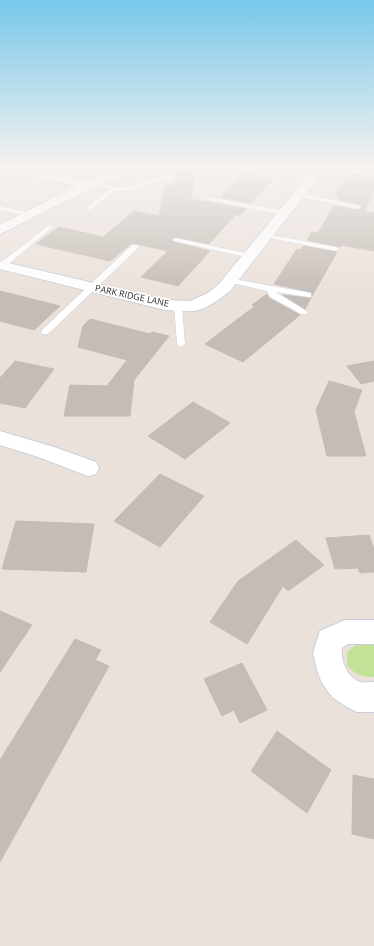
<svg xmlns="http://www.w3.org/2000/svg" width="374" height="946" viewBox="0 0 374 946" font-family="'Open Sans',sans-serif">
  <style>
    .green { fill: #c1e297 }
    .building { fill: #c4bcb6; stroke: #c6bcb5 }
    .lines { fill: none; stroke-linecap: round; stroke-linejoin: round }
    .service-casing { stroke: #c9d0db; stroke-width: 1 }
    .minor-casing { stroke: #c9d0db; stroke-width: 2 }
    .service { fill: #fff; fill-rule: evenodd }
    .minor { fill: #fff; fill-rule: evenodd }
    .labels { text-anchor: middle; stroke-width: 3.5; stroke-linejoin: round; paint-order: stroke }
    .far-street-label { font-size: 9px; fill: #292929; stroke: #fff }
  </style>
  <rect width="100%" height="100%" fill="#ebe1db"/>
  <!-- green -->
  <path class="green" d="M356,645H374V677C362,677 355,675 347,665V652Z"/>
  <!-- building -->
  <path class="building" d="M178,166H196L191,199L246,209L240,215L236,214L209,244L176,237L171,239L174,242L210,251L178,286L141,277L168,251L132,243L110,261L36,244L59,227L103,237L134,211L159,216L165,185H175Z
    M245,172L273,179L251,203L221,197Z
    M349,174L374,177V191L364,211L374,213V251L341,245L340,247L307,240L312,232L318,233L334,206L358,210L362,207L358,204L338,200L340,197L335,196Z
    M303,246L337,252L312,296L311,292L274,284L297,249L301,250Z
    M0,291L60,306L34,330L0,321Z
    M267,294L269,298L300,315L243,362L205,344L255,306L252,305Z
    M283,295L308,298H311L305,309Z
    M90,319L150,334L152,332L169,336L134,380L130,416H64L70,385L107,386L127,360L78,347L83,326Z
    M15,361L54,369L25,408L0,403V378Z
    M374,361V381L361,384L347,366Z
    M329,381L362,390L354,412L366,456H327L316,410Z
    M193,402L230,423L185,459L148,436Z
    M160,474L204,496L160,547L114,521Z
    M16,521L94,524L86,572L2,569Z
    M369,535L374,549V572L360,573L358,568L335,569L326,538Z
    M296,540L324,565L288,591L283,586L247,644L210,622L238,581Z
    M0,611L32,625L0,672Z
    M75,639L101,650L95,660L109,666L0,862V760Z
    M242,663L267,710L240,723L234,710L222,716L204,679Z
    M277,731L331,770L307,813L251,771Z
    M353,775L374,779V839L352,834Z"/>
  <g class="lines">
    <defs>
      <path id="service" d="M54,166H60L45,176H41V174Z
        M239,166H246L279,176L276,178L249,171Z
        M319,167L342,168L374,172V176L335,171L311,172L308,170Z
        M161,176H172L175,178L172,180H162L136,189L116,191L90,210L85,209L110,189L94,183V181C101,180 108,186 115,187C131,189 146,180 161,176Z
        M298,193L358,205L361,207L358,209L296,196V194Z
        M211,197L284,211L287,213L284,215L209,200L208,199Z
        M0,206L30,213L31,214L28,216L0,210Z
        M49,225L54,226L5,267H0V263Z
        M266,234L336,247L340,249L336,251L264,237V235Z
        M176,238L250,254L254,256L250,258L174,241L172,240Z
        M132,245H138L139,247L48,334H42L41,332L42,330Z
        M228,278L311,293V297H308L276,292L308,312L307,314H301L270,297L267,291L228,282Z
        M175,303H178L182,305L185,344L181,347L177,344L174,305Z"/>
      <path id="minor" d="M0,166H10L87,181L128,166H143L141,168L92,188L0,234V225L76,186L0,170Z
        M299,166H315L318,176L314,183L230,291C220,299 206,309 194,311C185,312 174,310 165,310L0,269V261L165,300L190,301L208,293L218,285L305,179L306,176L305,170L300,168Z
        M0,431L54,447L96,462L99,468L96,474L88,476L38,457L0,445Z
        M345,620H374V644H348L342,648C340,660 348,679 361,682C365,683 370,682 374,682V712H357L347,707L332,697L322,683L318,673L313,653L320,631Z"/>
    </defs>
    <!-- service casing -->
    <use href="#service" class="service-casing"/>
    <!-- minor casing -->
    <use href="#minor" class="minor-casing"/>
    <!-- service -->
    <use href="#service" class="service"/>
    <!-- minor -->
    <use href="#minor" class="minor"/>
  </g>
  <!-- sky -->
  <linearGradient id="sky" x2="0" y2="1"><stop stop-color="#77c8ea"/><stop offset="0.56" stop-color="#f6f2ef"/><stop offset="1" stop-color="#f6f2ef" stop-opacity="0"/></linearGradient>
  <rect width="374" height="298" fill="url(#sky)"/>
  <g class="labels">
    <!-- far-street labels -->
    <g class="far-street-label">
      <text transform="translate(132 296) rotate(12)" y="3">PARK RIDGE LANE</text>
    </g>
  </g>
</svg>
